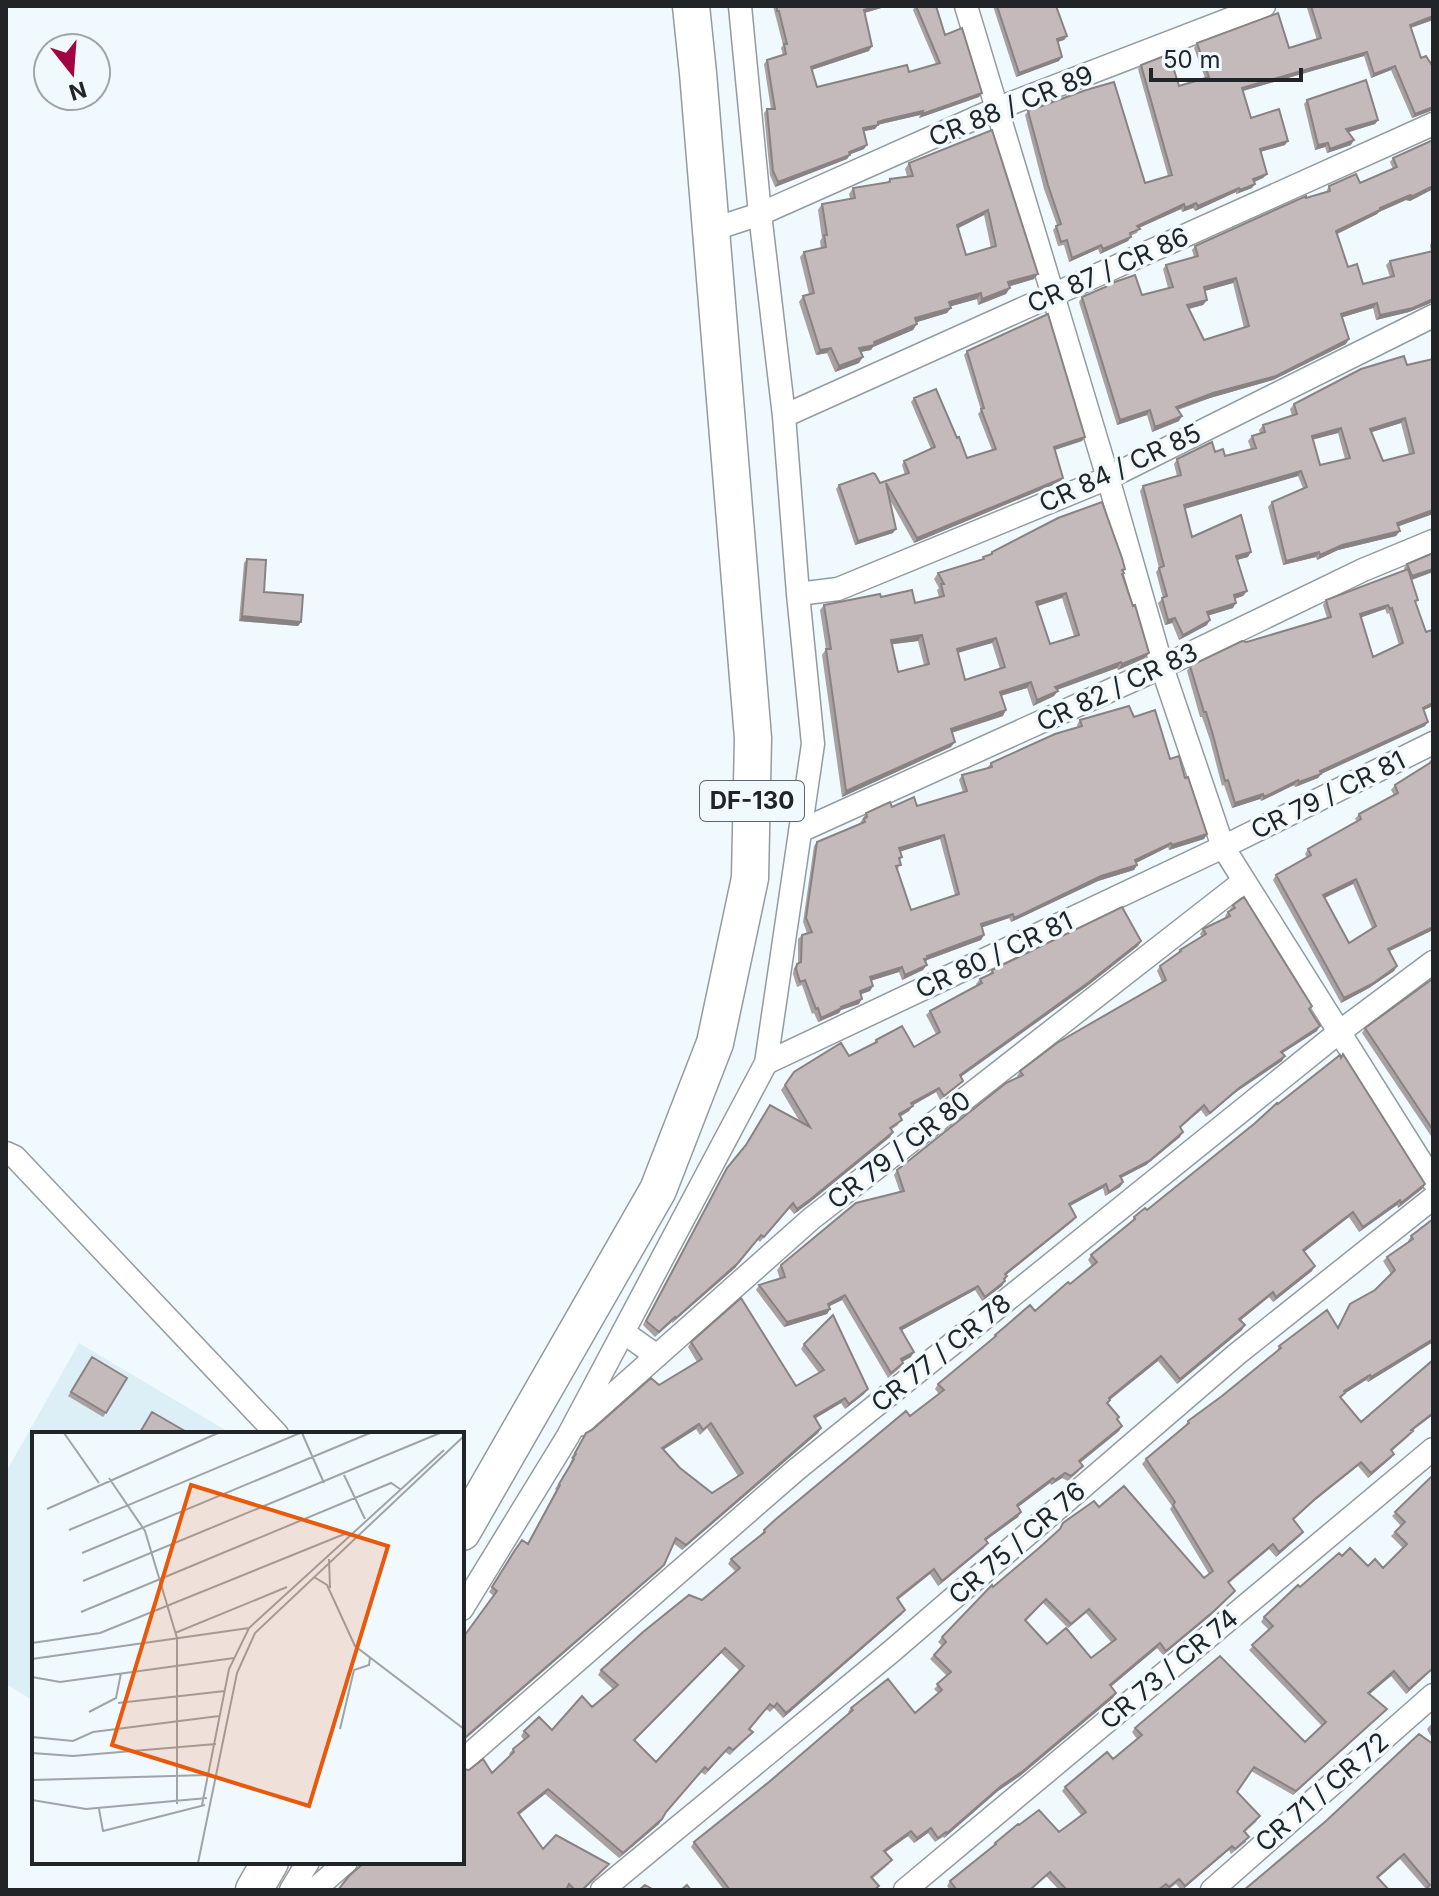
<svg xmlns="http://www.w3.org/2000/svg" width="1439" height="1896" viewBox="0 0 1439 1896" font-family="Inter,sans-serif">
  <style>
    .built { fill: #ddeff6 }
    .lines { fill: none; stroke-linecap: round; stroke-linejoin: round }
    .minor-casing { stroke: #939b9f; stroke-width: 25 }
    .primary-casing { stroke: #939b9f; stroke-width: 39 }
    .minor { stroke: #fff; stroke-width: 22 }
    .primary { stroke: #fff; stroke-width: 36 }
    .wall { fill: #a9a0a1; fill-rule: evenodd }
    .shaded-wall { fill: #898283 }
    .building { fill: #c4babb; stroke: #898283; stroke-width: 2; fill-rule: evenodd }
    .labels { text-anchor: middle; stroke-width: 7; stroke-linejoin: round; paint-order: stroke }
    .shield { fill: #f0f9fd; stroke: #606567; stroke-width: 2 }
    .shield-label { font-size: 24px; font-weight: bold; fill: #222527 }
    .street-label { font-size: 26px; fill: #222527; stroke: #f0f9fd }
    .inset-road { fill: none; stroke: #9ea4a7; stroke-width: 2 }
    .view { fill: #e8590c; fill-opacity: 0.15; stroke: #e8590c; stroke-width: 4 }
    .inset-edge { fill: none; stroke: #222527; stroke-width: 4 }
  </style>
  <rect width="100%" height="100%" fill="#f0f9fd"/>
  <!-- built -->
  <path class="built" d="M79,1343L232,1434H34V1701L6,1684V1472Z"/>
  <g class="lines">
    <defs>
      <path id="minor" d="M966,6L1108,478L1162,667L1223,847L1433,1181
        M711,230L760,214L996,109L1264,6
        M784,416L1433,124
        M798,594L838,589L1108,478L1433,316
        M800,831L1162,667L1363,570L1433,541
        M766,1063L1223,847L1433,743
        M6,1153L15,1157L277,1434
        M623,1332L657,1356
        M579,1425L811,1219L1244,881
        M462,1609L568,1436L766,1063L813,744L798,594L784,416L760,214L740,6
        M462,1761L797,1469L1338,1033L1433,962
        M291,1890L308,1862
        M314,1890L346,1862
        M602,1890L892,1651L1237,1354L1433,1198
        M905,1890L1433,1449
        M1212,1890L1433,1695"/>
      <path id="primary" d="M462,1532L658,1190L715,1043L750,878L753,738L698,73L691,6
        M254,1890L270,1862"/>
    </defs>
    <!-- minor casing -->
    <use href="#minor" class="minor-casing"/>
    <!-- primary casing -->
    <use href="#primary" class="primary-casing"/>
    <!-- minor -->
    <use href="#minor" class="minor"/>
    <!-- primary -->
    <use href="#primary" class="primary"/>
  </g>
  <!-- wall -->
  <path class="wall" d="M773,6H888L864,13L869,51L812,70L817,87L909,72L936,64L913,10L915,6L945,35L979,97L919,118L920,115L881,124L878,125L875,129L864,131V149L850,154L847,159L775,187L770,175L764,113L767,109H771L764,64L767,60L783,55L781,48L783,45Z
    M993,6H1061L1057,7L1067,36L1064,40L1058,42L1059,61L1016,77Z
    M1308,6H1433V20L1411,28L1421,58L1433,67V110L1412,118L1391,70L1371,78L1364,56L1243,91L1251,118L1285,145L1260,152L1267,174L1263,178L1254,182L1252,188L1236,194V192L1195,211L1193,208L1182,212L1181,209L1139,228L1137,233L1130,236L1128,241L1100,254L1098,249L1069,262L1064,245L1058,246L1053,230L1057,225L1044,189L1025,115L1028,111L1145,183L1168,176L1138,69L1141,65L1179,86L1205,78L1194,48L1197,43L1289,48L1317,40L1307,8Z
    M1307,100L1378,120L1375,124L1348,132L1351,145L1327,153L1325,147L1315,150L1304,104Z
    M992,130L1034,279L1010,286L1006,294L978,305L977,299L951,306L947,313L917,322L913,330L873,347L871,350L861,352L859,363L835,372L827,353L816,355L799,302L803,296L809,294L800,257L804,252L821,248L820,241L822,238L818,210L822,204L850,199L849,194L853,188L887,182L890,179L907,176L905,169L909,163ZM984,215L991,248L966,255L958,228Z
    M1433,140V189L1410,201L1406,200L1379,212L1377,214L1337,234L1348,267L1363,284L1390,277L1386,265L1390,261L1431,252L1430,245L1433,240V302L1409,312L1376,320L1373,308L1342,317L1346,344L1273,380L1210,398L1178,410L1179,421L1152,432L1147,415L1117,425L1079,302L1082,297L1107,286L1109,284L1142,295L1168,288L1163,269L1166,265L1194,257L1192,250L1195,246L1306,198L1326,192L1329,186L1360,183L1393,169L1390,162L1393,158ZM1233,283L1244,328L1204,340L1189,309L1203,305L1207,300L1205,291Z
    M967,351L1085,437L1082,441L1055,450L1060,482L914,543L890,500L893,533L855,545L836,489L839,485L880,483L905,475L902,465L904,461L931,449L911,402L914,398L957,438L967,458L992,450L978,414L981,410L964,355Z
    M1433,359V514L1398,526L1396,536L1338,550L1317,560L1316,557L1283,565L1268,507L1272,502L1303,488L1298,476L1185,509L1192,537L1248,557L1237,560L1247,591L1243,596L1235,599L1233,608L1209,615L1207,625L1179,640L1172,623L1165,625L1158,603L1163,598L1156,572L1159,568L1140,491L1143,486L1177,476L1174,464L1177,459L1215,452L1225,456L1251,449L1248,441L1252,436L1260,434L1259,430L1263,425L1292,416L1290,409L1294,404L1407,365ZM1401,423L1409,454L1383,461L1371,432ZM1338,433L1345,459L1320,465L1313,439Z
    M992,552L1125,569L1122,575L1149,653L1145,658L1118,670L1117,668L1057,690L1054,696L1033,706L1027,688L1001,696L1003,716L952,733L951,747L842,797L822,655L826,649L820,610L824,605L881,597L915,603L939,597L937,590L939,588L934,579L938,573L981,560ZM1062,598L1074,636L1050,644L1037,606ZM918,641L924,665L898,672L892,644ZM992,643L1000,669L965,680L958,653Z
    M1433,553L1411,580L1433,706L1424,710L1425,726L1321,774L1318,778L1295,787L1294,785L1261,801L1260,799L1232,808L1224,785L1222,786L1210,740L1202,717H1200L1187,671L1190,666L1247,642L1327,618L1323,605L1326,600L1405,570L1404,568L1407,564ZM1385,609L1387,614L1389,613L1399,645L1373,657L1361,617Z
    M247,559L264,592L301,622L298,626L239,621L244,563Z
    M1134,717L1185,778L1207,834L1204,839L1169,850L1168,847L1136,863L1137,865L1134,870L1098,881L1011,922L1009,918L982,927L984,935L981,940L927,960L923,970L902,980L899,972L871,981L873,986L870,991L861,994L859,1004L841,1010L839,1013L818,1022L814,1013L812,1014L802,985L797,987L793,974L794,968L798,963V939L802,935L807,933L803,922L814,846L817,842L860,823L866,813L892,807L917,806L963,792L959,780L962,775L987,768L991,763L1078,727L1077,725L1080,720ZM940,839L955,895L911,910L898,870L900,860L902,857L900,851Z
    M1433,757V930L1390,951L1397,966L1394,971L1369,988L1341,1003L1273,880L1276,875L1307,858L1305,854L1308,849L1357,821L1355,819L1359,814L1394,795L1391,790L1395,785L1430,763L1429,762ZM1353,884L1372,928L1349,943L1325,898Z
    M1233,905L1310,1010L1317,1031L1282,1053V1061L1236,1092L1206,1117L1201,1110L1180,1128V1137L1146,1165L1121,1178L1123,1182L1120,1187L1105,1196L1103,1188L1070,1206L1073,1221L1006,1275L1007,1276L1002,1286L982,1301L975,1290L902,1330L911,1357L902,1362L903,1363L900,1368L888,1378L842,1300L829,1306L830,1309L827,1314L784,1327L756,1290L759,1285L780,1279L777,1270L781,1265L900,1192L894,1175L897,1170L1018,1077L1017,1076L1020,1071L1162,982L1157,971L1160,966L1177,954L1180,950L1202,937L1200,934L1203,929L1226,918L1225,916Z
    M1141,941L1138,946L1086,987L961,1077L959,1085L940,1100L936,1092L912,1106L909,1111L900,1117L898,1125L891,1130L893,1132L890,1137L809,1203L794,1214L789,1208L760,1242L757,1239L735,1268L672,1323V1322L655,1337L643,1325L727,1168L800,1122L781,1090L794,1072L849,1056L873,1044L876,1040L914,1047L936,1034L926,1015L930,1011L977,986L976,984L980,979L989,975L992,970Z
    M1433,982V1139L1362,1033L1365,1028Z
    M1425,1184L1422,1189L1398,1208L1397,1205L1359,1232L1349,1217L1304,1252L1312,1271L1273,1302L1269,1297L1241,1320L1242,1330L1177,1384L1158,1361L1110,1400L1108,1404L1122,1426L1119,1431L1080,1463L1079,1471L1068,1481L1062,1478L1051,1485L1050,1483L1018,1507L1021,1512L1018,1517L986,1540L984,1548L938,1586L930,1574L898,1600L905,1610L901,1615L783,1718L774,1708L770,1712L766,1709L750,1729L749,1736L730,1755L725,1752L705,1775L701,1772L665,1814L659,1824L619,1858L545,1794L519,1815L543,1849L609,1864L584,1890H338L462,1862V1769L492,1773L510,1755L509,1754L513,1749L524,1740L521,1736L524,1731L552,1730L592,1707L613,1689L598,1675L601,1670L702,1600L736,1572L728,1564L731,1559L761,1535L764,1530L939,1394L935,1389L938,1384L992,1340L995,1335L1035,1311L1092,1266L1088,1260L1091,1255L1131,1223L1134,1217L1147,1210ZM721,1653L739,1670L656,1762L634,1741Z
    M1433,1219V1342L1368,1382L1366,1380L1345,1393L1341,1398L1361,1422L1412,1431L1409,1436L1392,1451L1394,1454L1391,1458L1368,1478L1358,1466L1313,1502L1293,1520L1300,1536L1276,1557L1269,1549L1229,1583L1232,1595L1210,1616L1163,1655L1157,1648L1111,1686L1113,1698L1020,1776L998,1791L944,1838L943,1837L935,1842L928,1833L914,1843L908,1836L886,1852L889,1864L872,1879L876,1890H724L691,1847L694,1842L769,1782L849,1713L848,1712L851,1708L915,1713L938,1693L934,1689L947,1676L930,1659L942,1646L938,1642L942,1637L993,1587L1099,1507L1204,1578L1209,1574L1170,1509L1172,1506L1142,1464L1146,1459L1185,1426L1188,1421L1222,1396L1277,1351L1279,1346L1338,1327L1350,1304L1375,1290L1391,1274L1383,1261L1387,1257L1409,1242L1408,1241L1411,1236ZM1043,1603L1068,1628L1086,1613L1111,1642L1091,1658L1047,1644L1026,1621Z
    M691,1342L796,1386L819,1373L801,1349L804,1344L864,1394L845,1409L841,1403L815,1418L821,1428L818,1433L682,1550L673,1543L660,1570L494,1596L489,1592L515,1550L528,1543L556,1490L555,1489L571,1464L570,1463L572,1459L571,1458L586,1433L659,1385L697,1362L688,1347ZM707,1428L738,1476L712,1493L680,1468L663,1450L696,1429L700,1435Z
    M92,1357L106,1413L103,1417L68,1396Z
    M1433,1475V1669L1406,1694L1391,1676L1369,1694L1383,1713L1293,1795L1251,1771L1237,1792L1257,1821L1245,1832L1246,1842L1231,1854L1229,1850L1182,1890H1181L1176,1884L1168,1890H1164L1162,1888L1160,1890H1059L1046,1876L1032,1889L1034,1890H950L947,1886L950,1881L992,1847L995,1843L1019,1825L1059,1832L1081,1815L1062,1791L1065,1787L1113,1759L1137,1739L1132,1732L1135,1728L1305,1742L1322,1726L1249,1650L1269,1630L1261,1622L1264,1617L1300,1587L1342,1556L1368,1566L1383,1568L1403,1548L1391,1536L1401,1526L1392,1516Z
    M1433,1722V1740L1427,1729Z
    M1433,1744V1890L1426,1889L1400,1859L1244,1890Z"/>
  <!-- shaded-wall -->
  <path class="shaded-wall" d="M877,6H888L861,14L864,10Z
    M1433,16V20L1406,29L1410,25Z
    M1067,36L1064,40L1054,43L1057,39Z
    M872,46L869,51L808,71L811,67Z
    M1367,52L1364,56L1239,92L1242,88Z
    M1062,57L1059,61L1016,77L1019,73Z
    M1395,66L1391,70L1371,78L1374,74Z
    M982,93L979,97L919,118L922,114Z
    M1433,107V110L1412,118L1415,114Z
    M923,111L920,115L881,124L878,125L875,129L860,132L863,128L878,122Z
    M1378,120L1375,124L1343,134L1346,129Z
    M1354,140L1351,145L1327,153L1330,149Z
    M1288,141L1285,145L1256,153L1260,149Z
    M1328,143L1325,147L1315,150L1318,145Z
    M867,145L864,149L846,156L849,152Z
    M850,155L847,159L775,187L778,182Z
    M1267,174L1263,178L1250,184L1253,179Z
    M1255,184L1252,188L1236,194L1240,190Z
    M1433,186V189L1410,201L1406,200L1379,212L1377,214L1333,236L1336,231L1380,208Z
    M1239,188L1236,192L1195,211L1198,206Z
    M1196,203L1193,208L1182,212L1185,208Z
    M1184,204L1181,209L1134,230L1137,226Z
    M988,210L984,215L953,231L957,225Z
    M1131,237L1128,241L1100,254L1103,249Z
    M1101,245L1098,249L1069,262L1072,258Z
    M1038,274L1034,279L1004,288L1008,282Z
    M1236,278L1233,283L1201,292L1204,287Z
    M1010,288L1006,294L978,305L982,299Z
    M981,293L977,299L945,308L949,302Z
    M1433,299V302L1409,312L1376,320L1380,315Z
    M1207,300L1203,305L1184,310L1187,305Z
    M1377,303L1373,308L1337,319L1341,314Z
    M951,308L947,313L911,324L915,318Z
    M917,324L913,330L873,347L871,350L855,353L859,348Z
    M1349,339L1346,344L1273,380L1210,398L1172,411L1176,407Z
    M831,348L827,353L816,355L820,350Z
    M863,357L859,363L835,372L839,366Z
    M1150,410L1147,415L1117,425L1120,420Z
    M1182,416L1179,421L1152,432L1155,427Z
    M1405,418L1401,423L1366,434L1370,429Z
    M1341,428L1338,433L1308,441L1312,436Z
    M1085,437L1082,441L1051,451L1054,447Z
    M1301,471L1298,476L1180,510L1184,505Z
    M1063,478L1060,482L914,543L917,538Z
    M1433,510V514L1394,528L1397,523Z
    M896,529L893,533L855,545L858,541Z
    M1400,531L1396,536L1338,550L1317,560L1320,555L1342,545Z
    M1251,552L1248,557L1233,561L1236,556Z
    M1319,552L1316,557L1283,565L1286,561Z
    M1433,569V572L1409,581L1412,576Z
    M1247,591L1243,596L1230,600L1234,595Z
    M1066,593L1062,598L1032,608L1036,602Z
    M1236,603L1233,608L1204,617L1207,612Z
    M1388,605L1385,609L1357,619L1360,614Z
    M242,616L301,622L298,626L239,621Z
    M1175,618L1172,623L1165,625L1168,620Z
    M1210,620L1207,625L1179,640L1183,635Z
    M922,635L918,641L887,645L891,640Z
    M996,638L992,643L953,654L957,649Z
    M1149,653L1145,658L1118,670L1122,664Z
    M1121,662L1117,668L1051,692L1055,687Z
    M1031,682L1027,688L996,697L1000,692Z
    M1058,691L1054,696L1033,706L1037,700Z
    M1433,703V706L1419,712L1423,708Z
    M1006,710L1003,716L947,734L951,729Z
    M1428,722L1425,726L1321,774L1318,778L1295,787L1299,782L1320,771Z
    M955,742L951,747L842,797L846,791Z
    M1298,780L1294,785L1261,801L1264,797Z
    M1263,794L1260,799L1232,808L1235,803Z
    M1207,834L1204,839L1169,850L1172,845Z
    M944,835L940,839L896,853L899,848Z
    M1171,843L1168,847L1132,865L1135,860Z
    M1137,865L1134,870L1098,881L1011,922L1014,918L1101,876Z
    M1356,879L1353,884L1320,900L1323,895Z
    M1013,914L1009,918L978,929L981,924Z
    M1433,927V930L1385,953L1388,949Z
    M984,935L981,940L927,960L925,963L921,964L927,956Z
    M1141,941L1138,946L1086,987L956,1080L960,1075Z
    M927,965L923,970L902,980L905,975Z
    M1397,966L1394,971L1369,988L1341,1003L1344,998Z
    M902,967L899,972L866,982L870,977Z
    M873,986L870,991L856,996L860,991Z
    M862,999L859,1004L841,1010L839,1013L818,1022L821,1018L841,1007Z
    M1320,1026L1317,1031L1278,1056L1281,1052Z
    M1285,1056L1282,1061L1236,1092L1206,1117L1210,1113L1239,1088Z
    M939,1088L936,1092L907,1108L911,1103Z
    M1204,1105L1201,1110L1176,1131L1180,1127Z
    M913,1106L909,1111L895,1119L899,1114Z
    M893,1132L890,1137L809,1203L794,1214L797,1209Z
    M1183,1132L1180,1137L1146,1165L1117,1180L1120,1176Z
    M1123,1182L1120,1187L1105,1196L1109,1192Z
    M1106,1184L1103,1188L1066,1208L1069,1204Z
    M1425,1184L1422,1189L1398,1208L1401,1203Z
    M1400,1200L1397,1205L1359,1232L1363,1227Z
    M1353,1212L1349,1217L1300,1255L1303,1250Z
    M1076,1217L1073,1221L1002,1278L1005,1274Z
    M761,1235L735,1268L672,1323L676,1318Z
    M1315,1266L1312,1271L1273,1302L1276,1297Z
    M1005,1281L1002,1286L982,1301L985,1297Z
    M978,1286L975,1290L897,1333L900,1328Z
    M1273,1292L1269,1297L1236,1324L1239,1319Z
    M845,1295L842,1300L824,1309L828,1304Z
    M830,1309L827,1314L784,1327L787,1322Z
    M1245,1325L1242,1330L1177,1384L1180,1379Z
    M1433,1339V1342L1368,1382L1371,1377Z
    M914,1352L911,1357L898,1364L901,1359Z
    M1161,1356L1158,1361L1105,1403L1109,1398Z
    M1370,1375L1366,1380L1341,1396L1344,1391Z
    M868,1389L864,1394L845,1409L849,1404Z
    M845,1398L841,1403L811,1421L814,1416Z
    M1433,1413V1415L1408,1434L1411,1430Z
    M699,1424L696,1429L658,1453L662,1448Z
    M1122,1426L1119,1431L1076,1466L1079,1461Z
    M821,1428L818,1433L682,1550L686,1545Z
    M1394,1454L1391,1458L1368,1478L1371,1473Z
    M1361,1462L1358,1466L1313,1502L1289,1524L1293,1519L1316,1498Z
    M1065,1473L1062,1478L1051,1485L1055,1480Z
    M1053,1478L1050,1483L1014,1510L1017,1505Z
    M1021,1512L1018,1517L981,1544L985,1539Z
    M1303,1532L1300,1536L1276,1557L1279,1552Z
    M988,1543L984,1548L938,1586L942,1581Z
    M1273,1544L1269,1549L1224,1586L1228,1582Z
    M664,1565L660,1570L462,1742V1740Z
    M934,1569L930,1574L893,1603L897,1598Z
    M1235,1591L1210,1616L1163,1655L1166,1651Z
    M1089,1609L1086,1613L1068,1628L1071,1624Z
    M905,1610L901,1615L783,1718L786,1713Z
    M1160,1643L1157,1648L1107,1690L1110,1685Z
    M725,1648L721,1653L630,1745L634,1740Z
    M1433,1668V1669L1406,1694L1409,1689Z
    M1394,1671L1391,1676L1365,1698L1368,1693Z
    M1116,1693L1113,1698L1020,1776L998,1791L944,1838L947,1833L1001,1786Z
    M1387,1709L1383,1713L1293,1795L1296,1791Z
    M548,1789L545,1794L514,1818L518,1813Z
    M662,1819L659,1824L619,1858L623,1853Z
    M931,1828L928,1833L914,1843L917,1838Z
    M911,1831L908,1836L881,1855L884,1851Z
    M1232,1846L1229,1850L1182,1890L1185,1886Z
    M1404,1854L1400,1859L1374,1882L1377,1877Z"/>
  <!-- building -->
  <path class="building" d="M777,6H877L864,10L872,46L811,67L817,87L907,65L909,72L940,63L916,6H936L945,35L962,28L982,93L922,114L923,111L884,120L878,122V125L863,128L867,145L849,152L850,155L778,182L773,171L767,109H775L767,60L786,54L784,44H787L779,11H777Z
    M997,6H1056L1067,36L1057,39L1062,57L1019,73Z
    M1311,6H1433V16L1410,25L1421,58L1426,56L1433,67V107L1415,114L1395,66L1374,74L1367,52L1242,88L1251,118L1279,109L1288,141L1260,149L1267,174L1253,179L1255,184L1240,190L1239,188L1198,206L1196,203L1185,208L1184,204L1137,226L1140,229L1130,233L1131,237L1103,249L1101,245L1072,258L1067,240L1061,242L1056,226L1061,224L1048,185L1028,111L1086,90L1114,82L1145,183L1172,175L1141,65L1169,54L1179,86L1209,77L1197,43L1278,13L1289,48L1321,38Z
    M1366,80L1378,120L1346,129L1354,140L1330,149L1328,143L1318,145L1307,100Z
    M992,130L1038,274L1008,282L1010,288L982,299L981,293L949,302L951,308L915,318L917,324L874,342L875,345L859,348L863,357L839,366L831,348L820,350L803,296L814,293L804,252L826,247L824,235H827L822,204L855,198L853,188L890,182V179L913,176L909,163ZM988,210L996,246L966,255L957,225Z
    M1433,140V186L1413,196L1410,195L1380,208V210L1336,231L1348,267L1357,264L1363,284L1394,276L1390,261L1433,251V299L1413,308L1380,315L1377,303L1341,314L1349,339L1276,376L1213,393L1176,407L1182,416L1155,427L1150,410L1120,420L1082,297L1110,285L1109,284L1135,275L1142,295L1173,287L1166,265L1198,256L1195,246L1306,196V198L1330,191L1329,186L1356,174L1360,183L1397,167L1393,158ZM1236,278L1249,326L1204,340L1187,305L1207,300L1204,287Z
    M1048,314L1085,437L1054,447L1063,478L917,538L886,483L896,529L858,541L839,485L873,473L875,474L880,483L909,473L904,461L935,447L914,398L936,389L957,438L959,437L967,458L996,449L981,409L984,408L967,351Z
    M1404,356L1407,365L1433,359V510L1397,523L1400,531L1342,545L1320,555L1319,552L1286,561L1272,502L1307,487L1301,471L1184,505L1192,537L1241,515L1251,552L1236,556L1247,591L1234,595L1236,603L1207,612L1210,620L1183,635L1175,618L1168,620L1162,598L1167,596L1159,568L1164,566L1143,486L1181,475L1177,459L1212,442L1215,452L1223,449L1225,456L1256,448L1252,436L1265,432L1263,425L1297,414L1294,404L1361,369ZM1405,418L1414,453L1383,461L1370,429ZM1341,428L1350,458L1320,465L1312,436Z
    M1102,502L1122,558L1125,569L1122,570L1124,573L1122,574L1133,606L1135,605L1149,653L1122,664L1121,662L1055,687L1058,691L1037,700L1031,682L1000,692L1006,710L951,729L955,742L846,791L826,649H831L824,605L880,594L881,597L912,590L915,603L944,596L941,584H944L938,573L984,559L983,557L992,554V552L1058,518ZM1066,593L1079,635L1050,644L1036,602ZM922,635L929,664L898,672L891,640ZM996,638L1005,667L965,680L957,649Z
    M1433,553V569L1412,576L1407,564Z
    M247,559L266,560L264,592L303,595L301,622L242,616Z
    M1408,569L1418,600L1415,601L1426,632L1432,630L1433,633V703L1423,708L1428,722L1320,771L1321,774L1299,782L1298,780L1264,797L1263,794L1235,803L1228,780L1225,781L1213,735L1206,712H1204L1190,666L1242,641L1247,642L1331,617L1326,600ZM1388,605L1390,609L1392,608L1403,643L1373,657L1360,614Z
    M1129,706L1134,717L1155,710L1170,759L1179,756L1185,778L1188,777L1207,834L1172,845L1171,843L1135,860L1137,865L1101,876L1014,918L1013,914L981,924L984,935L927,956L928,958L924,959L927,965L905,975L902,967L870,977L873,986L860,991L862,999L841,1007L842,1008L821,1018L818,1008L816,1009L805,980L800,982L796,969L797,964L801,962L802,935L812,932L806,918L817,842L865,822L864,819L867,817L866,813L890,802L892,807L914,797L917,806L967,791L962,775L992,767L991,763L1055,734L1082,726L1080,720ZM944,835L959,894L911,910L896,866L901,865L899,858L902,857L899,848Z
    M1433,761V927L1388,949L1397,966L1372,984L1344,998L1276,875L1311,855L1308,849L1361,819L1359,814L1398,793L1395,785ZM1356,879L1376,926L1349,943L1323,895Z
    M1244,897L1310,1003L1312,1006L1309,1009L1320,1026L1281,1052L1285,1056L1239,1088L1210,1113L1204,1105L1180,1127L1183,1132L1149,1161L1120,1176L1123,1182L1109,1192L1106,1184L1069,1204L1076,1217L1005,1274L1007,1276L1004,1279L1005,1281L985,1297L978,1286L900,1328L914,1352L901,1359L903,1363L891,1373L845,1295L828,1304L830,1309L787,1322L759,1285L785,1277L781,1265L856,1203L904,1191L897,1170L1006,1083L1023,1075L1020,1071L1057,1043L1166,980L1160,966L1181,951L1180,950L1206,934L1203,929L1230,916L1228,912L1235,908L1233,905Z
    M1122,907L1141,941L1089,982L960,1075L963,1081L944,1096L939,1088L911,1103L913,1106L899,1114L902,1120L890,1128L893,1132L812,1198L797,1209L793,1203L764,1237L761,1235L738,1263L676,1318L675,1317L659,1332L646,1321L727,1168L746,1145L770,1105L810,1127L785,1085L794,1072L841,1043L849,1056L877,1042L876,1040L902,1026L914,1047L940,1032L930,1011L982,983L980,979L993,973L992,970Z
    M1431,980L1433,982V1130L1365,1028Z
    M1343,1054L1425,1184L1401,1203L1400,1200L1363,1227L1353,1212L1303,1250L1315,1266L1276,1297L1273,1292L1239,1319L1245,1325L1180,1379L1161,1356L1109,1398L1110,1400L1107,1403L1119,1417L1117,1419L1122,1426L1079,1461L1083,1466L1071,1476L1065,1473L1055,1480L1053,1478L1017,1505L1021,1512L985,1539L988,1543L942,1581L934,1569L897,1598L905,1610L786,1713L777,1703L774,1707L770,1704L749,1729L753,1732L733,1750L729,1747L708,1770L705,1767L666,1812L662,1819L623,1853L548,1789L518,1813L543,1849L556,1835L609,1864L582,1890H575L569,1884L566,1890H338L350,1875L365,1862H462V1782L465,1779L462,1775V1769L469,1770L483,1759L492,1773L514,1752L513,1749L529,1736L524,1731L539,1717L552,1730L582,1696L592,1707L618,1685L601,1670L643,1632L689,1595L702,1600L740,1568L731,1559L765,1532L764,1530L776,1519L906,1411L910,1416L944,1390L938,1384L996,1336L995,1335L1007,1325L1030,1305L1035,1311L1068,1282L1070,1284L1097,1262L1091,1255L1135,1219L1134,1217L1145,1208L1147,1210L1254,1124L1277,1103L1278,1104L1340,1055L1341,1058ZM725,1648L744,1666L656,1762L634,1740Z
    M1433,1219V1339L1371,1377L1370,1375L1344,1391L1345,1393L1340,1397L1361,1422L1433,1360V1413L1411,1430L1413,1431L1391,1450L1394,1454L1371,1473L1361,1462L1316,1498L1293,1519L1303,1532L1279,1552L1273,1544L1228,1582L1235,1591L1214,1611L1166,1651L1160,1643L1110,1685L1116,1693L1023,1771L1001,1786L947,1833L946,1832L938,1838L931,1828L917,1838L911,1831L884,1851L892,1860L871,1877L879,1886L874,1890H730L694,1842L769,1782L853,1710L851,1708L888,1679L915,1713L942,1690L937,1684L951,1672L934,1655L946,1642L942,1637L992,1585L993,1587L1039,1548L1060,1529L1063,1523L1094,1501L1099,1507L1124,1486L1204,1578L1213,1571L1173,1505L1175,1502L1146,1459L1189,1423L1188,1421L1222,1396L1281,1348L1279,1346L1327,1310L1338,1328L1350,1304L1375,1290L1395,1270L1387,1257L1413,1239L1411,1236ZM1046,1599L1071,1624L1089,1609L1116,1639L1091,1658L1066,1628L1047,1644L1025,1620Z
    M741,1298L796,1386L824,1370L804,1344L833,1315L868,1389L849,1404L845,1398L814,1416L821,1428L686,1545L676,1538L664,1565L462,1740V1639L497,1591L492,1587L515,1550L522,1540L528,1544L560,1485L559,1484L574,1459L573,1458L576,1454L575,1453L586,1433L592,1430L651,1378L659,1385L702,1359L691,1342ZM711,1423L743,1473L712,1493L680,1468L662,1448L699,1424L703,1430Z
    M92,1357L127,1378L106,1413L71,1392Z
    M152,1412L190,1434H139Z
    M1433,1475V1668L1409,1689L1394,1671L1368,1693L1387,1709L1296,1791L1254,1767L1237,1792L1260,1816L1244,1831L1249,1837L1235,1849L1232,1846L1185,1886L1179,1879L1169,1887L1166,1884L1158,1890H1067L1050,1872L1032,1888L1034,1890H955L956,1889L950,1881L996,1844L995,1843L1018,1824L1019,1825L1039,1810L1059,1832L1086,1812L1065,1787L1107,1752L1113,1759L1142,1735L1135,1728L1220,1656L1305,1742L1326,1722L1252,1645L1273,1626L1264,1617L1298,1585L1300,1587L1339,1553L1342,1556L1350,1548L1368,1566L1375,1559L1383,1568L1407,1544L1395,1532L1405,1522L1395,1512Z
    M1419,1734L1433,1744V1890H1425L1430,1885L1404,1854L1377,1877L1389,1890H1244L1326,1821Z
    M645,1885L654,1890H639Z
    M687,1885L691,1890H681Z"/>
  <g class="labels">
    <!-- shield labels -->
    <rect class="shield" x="700" y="781" width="104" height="40" rx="6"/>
    <g class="shield-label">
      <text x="752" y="809">DF-130</text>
    </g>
    <!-- street labels -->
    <g class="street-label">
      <text transform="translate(1011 106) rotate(-22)" y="9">CR 88 / CR 89</text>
      <text transform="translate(1108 270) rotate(-24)" y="9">CR 87 / CR 86</text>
      <text transform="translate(1120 468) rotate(-25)" y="9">CR 84 / CR 85</text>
      <text transform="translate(1117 687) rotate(-25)" y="9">CR 82 / CR 83</text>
      <text transform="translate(1328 795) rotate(-26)" y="9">CR 79 / CR 81</text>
      <text transform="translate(994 955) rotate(-25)" y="9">CR 80 / CR 81</text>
      <text transform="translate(899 1150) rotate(-38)" y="9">CR 79 / CR 80</text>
      <text transform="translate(941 1353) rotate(-39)" y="9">CR 77 / CR 78</text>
      <text transform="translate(1017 1543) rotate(-41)" y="9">CR 75 / CR 76</text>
      <text transform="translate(1169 1669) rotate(-40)" y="9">CR 73 / CR 74</text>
      <text transform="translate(1322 1792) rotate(-41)" y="9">CR 71 / CR 72</text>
    </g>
  </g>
  <!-- overview -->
  <g transform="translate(32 1432)">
    <rect width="432" height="432" fill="#f0f9fd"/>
    <path class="inset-road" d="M32,1L67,51M270,1L292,51M312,43L333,87M77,46L113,99L145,206V372M15,77L186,1M37,98L268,1M50,121L338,1M297,127L298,156M282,145L295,153L323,214L432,297M51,149L408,1M49,180L359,51L368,57M143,201L255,155M0,211L68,201L315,101M0,227L217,196M0,245L28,250L202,226M86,271L193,259M57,280L84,266L89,241M308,297L322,238L337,233L338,226M0,305L41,309L61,300L187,284M0,321L41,324L184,312M0,348L175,343M0,368L54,377L175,366M170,373L197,237L217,196L412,18M67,377L71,399L173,373M166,431L205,241L223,201L432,4"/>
    <path class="view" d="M159,53L356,114L277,374L80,313Z"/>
    <rect width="432" height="432" class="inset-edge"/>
  </g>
  <!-- border -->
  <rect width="1439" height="1896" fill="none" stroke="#222527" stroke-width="16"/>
  <!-- north arrow -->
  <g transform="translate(72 72) rotate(163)"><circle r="38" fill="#f0f9fd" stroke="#9ea4a7" stroke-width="2"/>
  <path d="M0-6L14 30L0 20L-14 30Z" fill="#a2063f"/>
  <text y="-12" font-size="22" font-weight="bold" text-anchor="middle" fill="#222527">N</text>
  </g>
  <!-- scale -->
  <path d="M1151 68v12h150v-12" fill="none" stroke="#222527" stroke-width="4"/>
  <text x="1163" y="68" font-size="24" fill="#222527" stroke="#f0f9fd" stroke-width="6" paint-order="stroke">50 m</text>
</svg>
